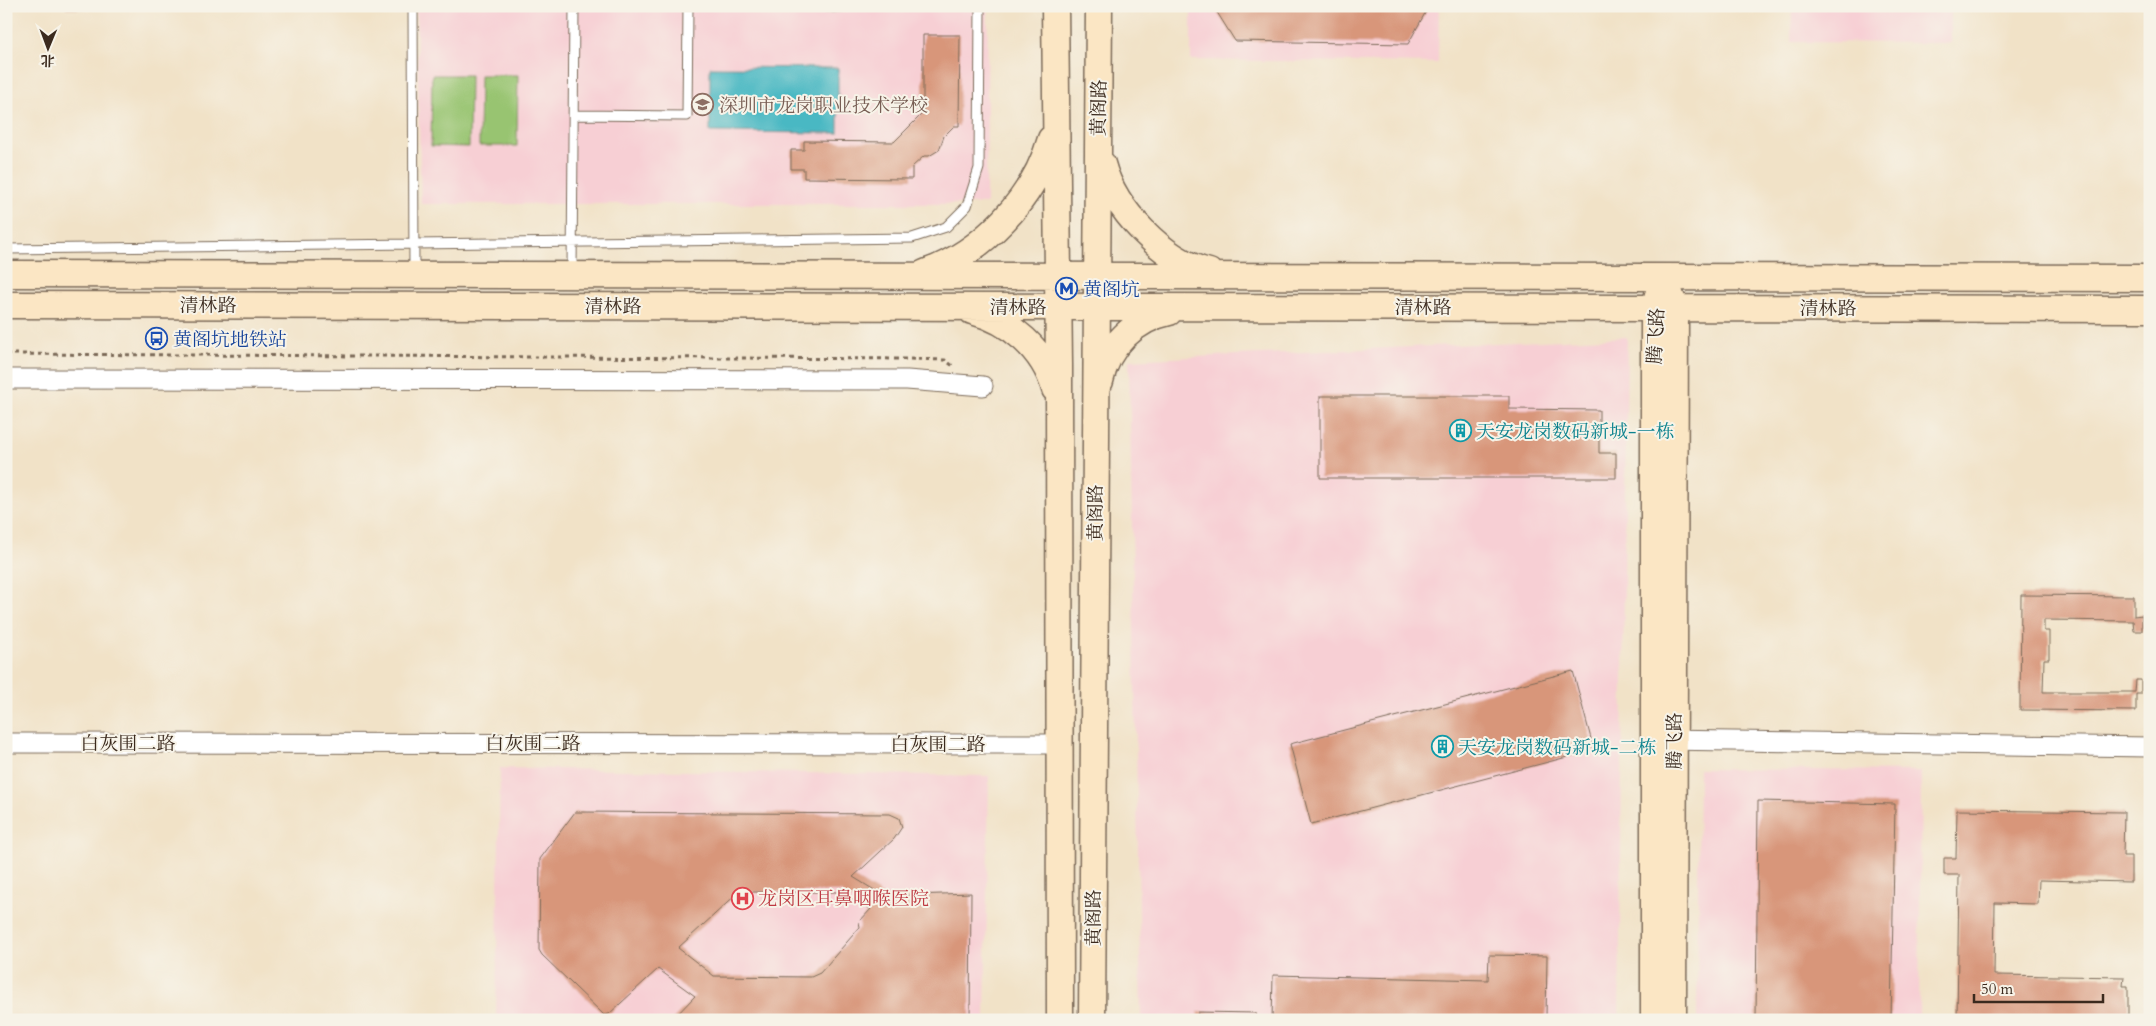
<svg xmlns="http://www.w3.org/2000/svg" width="2156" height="1026" viewBox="0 0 2156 1026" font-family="Cardo,'Noto Serif SC',serif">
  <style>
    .built { fill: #f7cfd4 }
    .green { fill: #98c471; stroke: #6a7748 }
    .water { fill: #49b8c3; stroke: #427170 }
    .building { fill: #d8967a; fill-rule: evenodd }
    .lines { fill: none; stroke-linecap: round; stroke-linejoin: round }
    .lane-casing { stroke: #7b6a59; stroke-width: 11 }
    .street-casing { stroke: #7b6a59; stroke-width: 21 }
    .secondary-casing { stroke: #7b6a59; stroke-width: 29 }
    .path { stroke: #7b6a59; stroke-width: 3; stroke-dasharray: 4 4; stroke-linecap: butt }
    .lane { stroke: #fff; stroke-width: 9 }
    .street { stroke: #fff; stroke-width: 19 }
    .secondary { stroke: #fbe6c4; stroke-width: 26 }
    .labels { text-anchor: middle; stroke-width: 4; stroke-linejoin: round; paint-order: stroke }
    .education-label { font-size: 19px; fill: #785e54; stroke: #f7f3e8; text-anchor: start }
    .street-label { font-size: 19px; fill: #3b2a1e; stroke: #f7f3e8 }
    .transit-label { font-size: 19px; fill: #164399; stroke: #f7f3e8; text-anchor: start }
    .culture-label { font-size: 19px; fill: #0d838f; stroke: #f7f3e8; text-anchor: start }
    .health-label { font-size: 19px; fill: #be3a42; stroke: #f7f3e8; text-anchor: start }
  </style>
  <rect width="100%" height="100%" fill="#f7f3e8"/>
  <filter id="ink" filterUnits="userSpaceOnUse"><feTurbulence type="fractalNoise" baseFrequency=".02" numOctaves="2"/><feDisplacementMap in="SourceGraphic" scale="10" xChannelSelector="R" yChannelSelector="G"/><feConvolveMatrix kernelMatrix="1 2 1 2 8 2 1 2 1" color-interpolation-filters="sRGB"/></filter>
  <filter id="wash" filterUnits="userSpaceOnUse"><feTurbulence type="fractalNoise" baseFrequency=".0096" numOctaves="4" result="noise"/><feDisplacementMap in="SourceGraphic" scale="20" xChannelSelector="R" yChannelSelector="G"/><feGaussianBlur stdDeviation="1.12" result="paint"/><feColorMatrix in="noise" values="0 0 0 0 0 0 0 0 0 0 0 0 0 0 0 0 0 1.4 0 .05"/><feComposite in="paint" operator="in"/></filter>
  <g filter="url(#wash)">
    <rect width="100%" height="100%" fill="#f1e2c7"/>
    <!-- built -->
    <path class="built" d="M416,6H988L986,204H421Z
      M1191,6H1439L1438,63L1191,60Z
      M1792,6H1951V43L1791,42Z
      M1627,337L1619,1020H1141L1129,360Z
      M500,768L989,776L985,1020H496Z
      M1699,769L1921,771L1919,1020H1697Z"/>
    <!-- green -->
    <path class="green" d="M786,6H860C837,14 809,15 786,6Z
      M432,75H470L469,147L431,146Z
      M480,75H518L517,146H479Z"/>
    <!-- water -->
    <path class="water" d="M710,67L838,68V133L710,132Z"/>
    <g id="blocks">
      <!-- building -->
      <path class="building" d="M66,6H209V8L66,9Z
        M1215,6H1429L1408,44L1235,41L1215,9Z
        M923,35H960L959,126H954L944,136L939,150L929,156H924L912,167V179L804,178V169H791V150H804V141L894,142L923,113Z
        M1320,396H1509V409L1599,410V453H1616V478H1320Z
        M2021,595L2134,596V616L2142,615V631H2134L2133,621L2044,620V631H2049V659H2044L2043,692H2135L2136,680H2141V694H2136V711L2020,710Z
        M1573,671L1594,750L1311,824L1290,744Z
        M1758,801L1895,804L1891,1020H1756Z
        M1957,810L2124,812L2123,856H2131V882L2039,880L2038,904L1995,903L1994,975L2124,977L2123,986H2128V1020H1957L1959,875H1944V858H1956Z
        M575,812L890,814L899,818L902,827L894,839L853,877L884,896L971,893L970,1020H672L695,996L658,969L609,1014L604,1015L542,955L539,950L540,859ZM739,892H840L871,909L859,922L860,927L820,973L811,977L714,976L678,948Z
        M1489,955L1547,956L1546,1018H1564V1020H1272L1273,975L1488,980Z
        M1198,1012L1256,1013V1020H1197Z"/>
    </g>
  </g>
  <g filter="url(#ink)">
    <use href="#blocks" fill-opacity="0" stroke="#7b6a59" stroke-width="1"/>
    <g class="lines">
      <defs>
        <path id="lane" d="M413,6L414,272
          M573,115L687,116L688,6
          M6,249L912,238L946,227L967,206L979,168L980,6
          M572,272L574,6"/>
        <path id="street" d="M6,379L907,380L983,386
          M1661,740L2150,747
          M6,743L1060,744"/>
        <path id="secondary" d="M1055,6L1059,364L1060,1020
          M1102,164C1114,209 1163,261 1209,272
          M925,273C983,252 1034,199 1051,139
          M6,274L2150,278
          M1669,291L1675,308L1673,1020
          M6,305L2150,309
          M972,311C1011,321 1044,350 1055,389
          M1100,381C1107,346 1135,319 1169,312
          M1092,1020L1099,6
          M1654,1020V308L1659,292"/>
      </defs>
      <!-- lane casing -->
      <use href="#lane" class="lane-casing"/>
      <!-- street casing -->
      <use href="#street" class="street-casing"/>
      <!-- secondary casing -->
      <use href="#secondary" class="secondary-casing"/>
      <!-- path -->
      <path class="path" d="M6,354L909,359L945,360L953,366"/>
      <!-- lane -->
      <use href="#lane" class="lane"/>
      <!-- street -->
      <use href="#street" class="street"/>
      <!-- secondary -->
      <use href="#secondary" class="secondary"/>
    </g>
  </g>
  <!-- icons -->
  <defs>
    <symbol id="school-ring" viewBox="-11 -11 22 22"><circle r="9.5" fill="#f7f3e8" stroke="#8d6e63" stroke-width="1.5"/><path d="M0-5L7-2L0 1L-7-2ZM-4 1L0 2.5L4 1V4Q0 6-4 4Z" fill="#8d6e63"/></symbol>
    <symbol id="metro-ring" viewBox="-11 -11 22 22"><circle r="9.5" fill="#f7f3e8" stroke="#1a4fb4" stroke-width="1.5"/><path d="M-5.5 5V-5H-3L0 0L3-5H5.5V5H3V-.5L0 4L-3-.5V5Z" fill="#1a4fb4"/></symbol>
    <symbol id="bus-ring" viewBox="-11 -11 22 22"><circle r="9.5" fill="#f7f3e8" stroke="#1a4fb4" stroke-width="1.5"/><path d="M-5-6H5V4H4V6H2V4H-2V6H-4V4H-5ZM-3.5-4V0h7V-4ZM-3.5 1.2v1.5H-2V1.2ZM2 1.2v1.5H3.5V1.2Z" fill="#1a4fb4"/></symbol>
    <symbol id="building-ring" viewBox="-11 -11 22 22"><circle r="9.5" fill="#f7f3e8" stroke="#0f9aa8" stroke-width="1.5"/><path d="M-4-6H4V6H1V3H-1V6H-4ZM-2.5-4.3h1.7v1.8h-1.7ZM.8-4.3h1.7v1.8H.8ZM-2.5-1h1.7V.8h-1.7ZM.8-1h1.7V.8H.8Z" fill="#0f9aa8"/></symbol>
    <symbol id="hospital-ring" viewBox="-11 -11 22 22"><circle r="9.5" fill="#f7f3e8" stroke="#e0444e" stroke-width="1.5"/><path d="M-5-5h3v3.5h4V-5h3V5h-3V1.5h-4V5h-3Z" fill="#e0444e"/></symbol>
  </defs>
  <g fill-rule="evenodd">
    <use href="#school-ring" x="690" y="92" width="25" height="25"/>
    <use href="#metro-ring" x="1054" y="276" width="25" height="25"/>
    <use href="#bus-ring" x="144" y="326" width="25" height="25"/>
    <use href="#building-ring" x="1448" y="418" width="25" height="25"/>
    <use href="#building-ring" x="1430" y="734" width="25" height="25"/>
    <use href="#hospital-ring" x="730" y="886" width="25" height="25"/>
  </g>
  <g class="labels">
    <!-- education labels -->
    <g class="education-label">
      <text x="719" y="112">深圳市龙岗职业技术学校</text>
    </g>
    <!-- street labels -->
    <g class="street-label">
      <text transform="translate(1098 108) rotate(-89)" y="7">黄阁路</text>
      <text x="208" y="312">清林路</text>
      <text x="613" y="313">清林路</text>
      <text x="1018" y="314">清林路</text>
      <text x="1423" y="314">清林路</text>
      <text x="1828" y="315">清林路</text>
      <text transform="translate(1655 336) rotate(-87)" y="7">腾飞路</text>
      <text transform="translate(1095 513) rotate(-90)" y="7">黄阁路</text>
      <text transform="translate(1674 741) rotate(-90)" y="7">腾飞路</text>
      <text x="128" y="750">白灰围二路</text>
      <text x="533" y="750">白灰围二路</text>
      <text x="938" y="751">白灰围二路</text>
      <text transform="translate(1093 918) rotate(-90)" y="7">黄阁路</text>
    </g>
    <!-- transit labels -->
    <g class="transit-label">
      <text x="1083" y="296">黄阁坑</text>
      <text x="173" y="346">黄阁坑地铁站</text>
    </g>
    <!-- culture labels -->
    <g class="culture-label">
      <text x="1476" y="438">天安龙岗数码新城-一栋</text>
      <text x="1458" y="754">天安龙岗数码新城-二栋</text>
    </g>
    <!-- health labels -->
    <g class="health-label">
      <text x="758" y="905">龙岗区耳鼻咽喉医院</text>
    </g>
  </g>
  <!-- margin -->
  <rect width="2156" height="1026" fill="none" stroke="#f7f3e8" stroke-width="25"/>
  <!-- north arrow -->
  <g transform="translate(48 48) rotate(181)" stroke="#f7f3e8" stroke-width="4" paint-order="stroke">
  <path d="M0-4L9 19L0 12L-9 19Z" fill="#3b2a1e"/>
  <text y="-8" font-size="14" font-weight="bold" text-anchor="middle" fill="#3b2a1e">北</text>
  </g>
  <!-- scale -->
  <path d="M1974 994v8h129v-8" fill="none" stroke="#3b2a1e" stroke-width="2.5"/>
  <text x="1981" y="994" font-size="15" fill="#3b2a1e" stroke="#f7f3e8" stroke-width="4" paint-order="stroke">50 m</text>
</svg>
